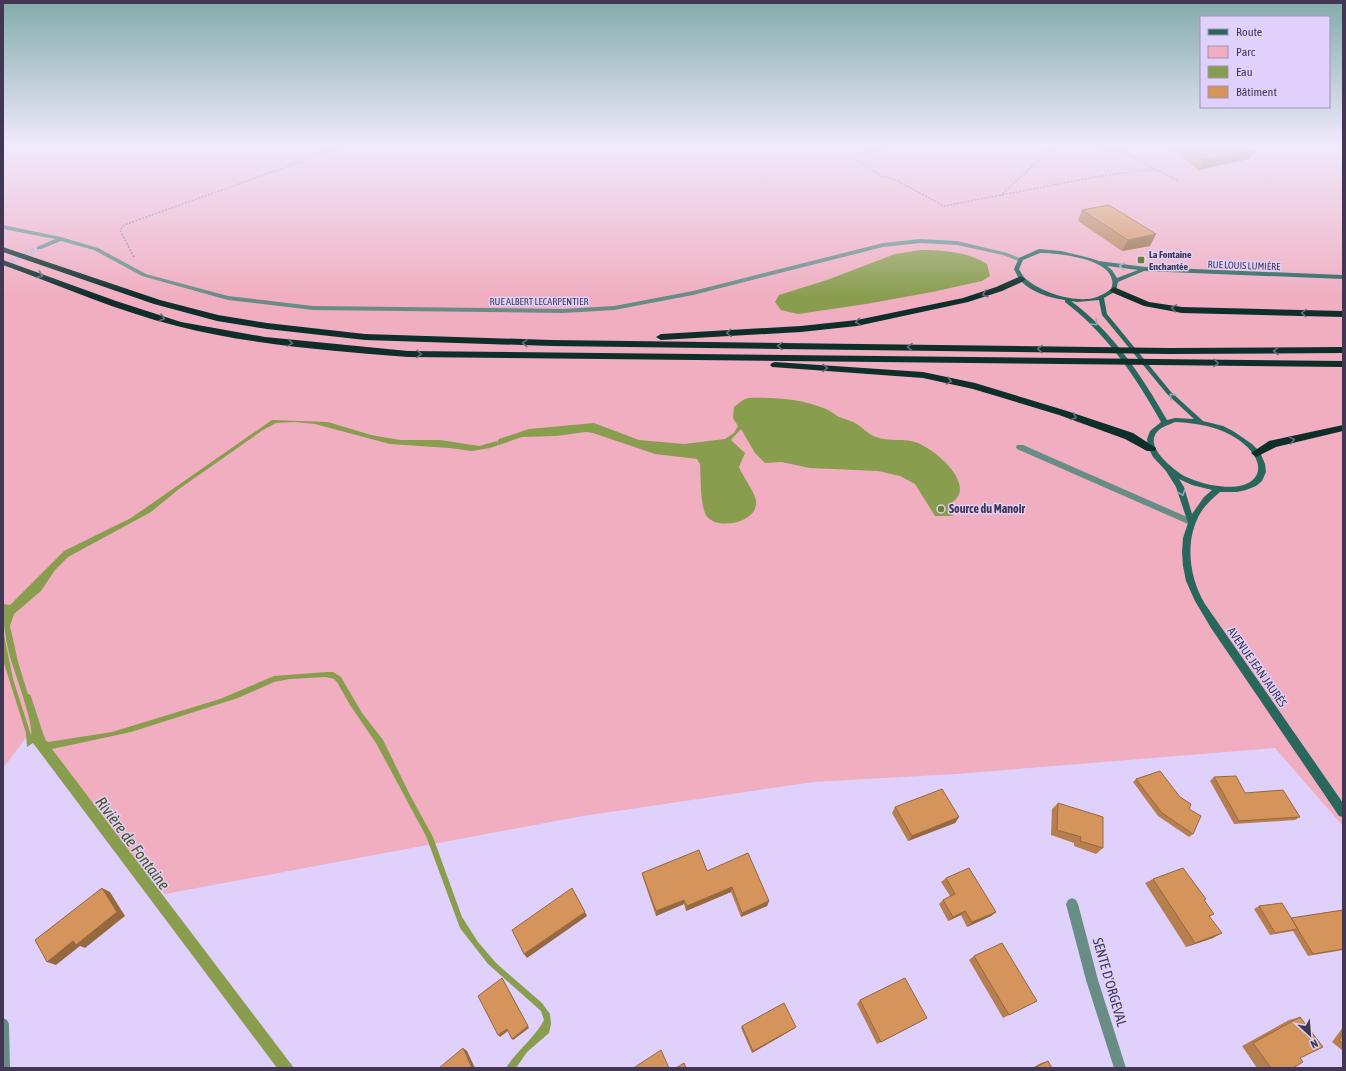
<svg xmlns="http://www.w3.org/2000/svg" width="1346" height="1071" viewBox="0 0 1346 1071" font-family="'Asap Condensed',sans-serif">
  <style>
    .green { fill: #f0aec0 }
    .water { fill: #899d4e }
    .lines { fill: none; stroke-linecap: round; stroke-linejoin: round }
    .stream-far1 { stroke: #899d4e; stroke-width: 6 }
    .stream { stroke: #899d4e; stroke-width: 8 }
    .street-tunnel { stroke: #bfb2d9; stroke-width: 5; stroke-dasharray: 5 2.5; stroke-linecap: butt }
    .path { stroke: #9084a7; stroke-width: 1.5; stroke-dasharray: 2 1.5; stroke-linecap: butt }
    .lane { fill: #678d85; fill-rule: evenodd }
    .street { fill: #678d85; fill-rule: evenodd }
    .secondary { fill: #29675d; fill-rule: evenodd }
    .highway { fill: #0e2e29; fill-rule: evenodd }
    .wall { fill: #b77f4f }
    .shaded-wall { fill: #956840 }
    .building { fill: #d5945c; stroke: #956840 }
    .oneway { stroke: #96a7bc }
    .oneway2 { stroke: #626f7d }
    .poi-dot { fill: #6e8131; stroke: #dfd1fb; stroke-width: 1.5 }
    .labels { text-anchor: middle; stroke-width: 3; stroke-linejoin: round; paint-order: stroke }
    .far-poi-label { font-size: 10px; font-weight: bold; fill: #413752; stroke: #dfd1fb; text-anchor: start }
    .far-street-label { font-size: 10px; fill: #413752; stroke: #dfd1fb }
    .poi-label { font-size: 12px; font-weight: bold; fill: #413752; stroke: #dfd1fb; text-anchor: start }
    .street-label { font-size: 12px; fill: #413752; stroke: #dfd1fb }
    .near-street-label { font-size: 14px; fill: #413752; stroke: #dfd1fb }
    .near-water-label { font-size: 16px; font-style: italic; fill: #49561e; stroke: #dfd1fb }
  </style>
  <rect width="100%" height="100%" fill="#dfd1fb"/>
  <!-- green -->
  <path class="green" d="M3,147H1343V826L1275,748L956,774L813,782L583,816L165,894L29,734L3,768Z"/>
  <!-- water -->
  <path class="water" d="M921,250C942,250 969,252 987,264L990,276L982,281L932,292L866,304L798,314L781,310L775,302L779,295L827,280L895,254Z
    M748,398C774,397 802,399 826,409C831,411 835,415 839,417C844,419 849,420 853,422C862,426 867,434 876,437C889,442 903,438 915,442C935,448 981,488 949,504L953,516H935L915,484L900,476L878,471L810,468L781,462L765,463L755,453L741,429L731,440L745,453L739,467C743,477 754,491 756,500C760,524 712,532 705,513C700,501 701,478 700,464L697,459L655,454L593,433L586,432L556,436L522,437L490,448L472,451L449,448L390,444L315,424L295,422L276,423L263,430L179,489L151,512L68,557L55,570L41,591L14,614L10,626L18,662L27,691L37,730L40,737L48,742L112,732L220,699L274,676L327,672H333L341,677L362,713L383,740L410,795L433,837L462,917L478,942L496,963L542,1003L550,1014L551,1024L549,1033L527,1052L516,1068H506C517,1050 535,1038 544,1020L541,1011L488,964L460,928L426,836L376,743L350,705L337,682L334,679L326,677L290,679L274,682L238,698L131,732L52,749L294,1068H277L33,743L27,747L26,733L3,660V630L13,679L31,735C34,723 13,669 9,653C5,637 3,621 3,604L10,605L64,551L131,518L272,420L328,422L371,435L400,440H440L479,446L497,441V443L499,439L529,429L594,423L639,440L684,444L725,439L734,433L738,426L733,418L734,407L743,400Z"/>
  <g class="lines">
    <!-- stream-far1 -->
    <path class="stream-far1" d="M28,697L42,740"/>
    <!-- stream -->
    <path class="stream" d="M41,739L43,744"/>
    <!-- street-tunnel -->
    <path class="street-tunnel" d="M3,265L39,248"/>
    <!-- path -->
    <path class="path" d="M881,147L855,158L881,176L894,179L944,206L1095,177L1154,169L1127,153L1124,147
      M1101,147L1127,153
      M3,150L8,147
      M1154,169L1178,180
      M1000,196L1053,147
      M134,257L120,230L124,225L342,147"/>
    <!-- lane -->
    <path class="lane" d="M1017,445H1023L1194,520L1195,522L1191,525L1188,524L1017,449L1016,447Z"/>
    <!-- street -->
    <path class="street" d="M3,225L61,237L98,248L146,274L228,296L313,306L563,309L614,306L693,291L883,243L920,239L957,241L1007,253L1022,259L1019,261L1003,255L957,245L920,243L883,247L693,295L614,310L563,313L313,310L228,300L142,276L94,250L61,241L41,249H37V247L55,239L3,229Z
      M1072,898L1076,900L1078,904L1098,980L1126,1068H1114L1086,980L1066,904L1068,900Z
      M3,1018L7,1020L9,1024L10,1068H3Z"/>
    <!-- secondary -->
    <path class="secondary" d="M1039,249L1061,251L1090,258L1099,261L1145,267L1343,275V279L1144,271L1118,282L1116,291L1104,298L1107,314L1171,392L1203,421L1223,426L1233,431L1252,444L1260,452L1265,464L1266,472L1262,481L1256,486L1246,490L1237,492H1220C1213,498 1206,504 1201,512C1184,540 1189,577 1205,604L1343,803V817L1339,816L1211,628L1195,601L1186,581L1183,566L1182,552L1183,538L1188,523L1176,487L1166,471L1153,457L1148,447L1147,439L1150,431L1161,422C1136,377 1107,334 1065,302V300C1050,298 1030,292 1020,280C1018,277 1016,273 1014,269L1019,258ZM1040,253C1056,253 1109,258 1112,280C1113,282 1112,287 1111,289C1107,292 1102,295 1097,297C1077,304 1042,293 1026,279C1023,277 1021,272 1019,269L1023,260ZM1107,266L1138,270L1117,278L1112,270ZM1099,300L1102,315L1167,394L1194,419L1175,418L1167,420C1142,376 1113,332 1071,301L1077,302ZM1175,422C1198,423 1220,427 1239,440C1273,465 1259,492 1219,486C1207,485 1195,481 1184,476C1173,469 1144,447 1157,432C1162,426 1169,425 1175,422ZM1179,479L1192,485L1212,490L1204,497L1192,514L1184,487Z"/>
    <!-- highway -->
    <path class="highway" d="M3,247L160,300L218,315L267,323L365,334L552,340L1169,348L1343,347V353L1169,354L552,346L365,340L267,329L217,321L154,304L3,252Z
      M3,260L116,301L181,322L265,337L408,351L1343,361V367L408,357C331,351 252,345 177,326C117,311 61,286 3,265Z
      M1021,276L1025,279L1024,281L1002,291L968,302L857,326L801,332L661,340L656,337L661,334L801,326L857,320L963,298L996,287Z
      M1114,287L1149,302L1182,307L1343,311V317L1182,313L1144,306L1111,292L1110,290Z
      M775,362L923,372L975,383L1067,411L1133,433L1156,448L1155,451H1147L1125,439L1059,415L973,389L923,378L772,367L770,365L772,363Z
      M1343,425V431L1276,447L1256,457L1251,453L1269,441Z"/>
  </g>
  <!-- wall -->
  <path class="wall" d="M1171,147H1249L1255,150L1249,159L1198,170Z
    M1082,210L1150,246L1122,251L1078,221Z
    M1214,777L1245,793L1300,817L1295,820L1234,824L1210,781Z
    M1136,779L1189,809L1193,834L1189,837L1158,816L1133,782Z
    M1058,803L1103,848L1096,854L1074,846V843L1051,835L1052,809Z
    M895,807L959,817L955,823L908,841L892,813Z
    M707,871L769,901L767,906L741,917L731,892L686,911L684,904L656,916L643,878L642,873Z
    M946,878L996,912L991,916L967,927L961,915L948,921L939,904L943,900L950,896L941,882Z
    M1153,879L1204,900L1210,916L1213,938L1186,947L1145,883Z
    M1259,906L1291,918L1343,910V950L1308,956L1293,931L1270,935L1254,909Z
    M974,956L1037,1001L1003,1018L969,960Z
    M860,1000L922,1021L877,1044L857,1004Z
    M1300,1017V1058L1293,1068H1257L1242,1046L1289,1020Z
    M742,1026L795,1028L752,1053L741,1028Z
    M1343,1027V1051L1332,1042Z
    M1048,1061L1052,1068H1032L1041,1063Z"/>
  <!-- shaded-wall -->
  <path class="shaded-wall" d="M1255,150L1249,159L1198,170L1203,160Z
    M1156,234L1150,246L1122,251L1128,240Z
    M959,817L955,823L908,841L912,836Z
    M732,887L731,892L686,911L687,906Z
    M102,888L110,892L125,916L85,948L80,946L56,965L47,962Z
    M684,900V904L656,916V911Z
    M769,901L767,906L741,917L742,913Z
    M965,911L961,915L948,921L953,917Z
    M585,912L587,916L527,958L524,954Z
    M996,912L991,916L967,927L972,922Z
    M1222,933L1213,938L1186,947L1195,943Z
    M502,978L529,1028L513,1040L512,1039Z
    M796,1027L795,1028L752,1053L753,1051Z
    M507,1029L508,1031L500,1037L498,1035Z
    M463,1048L467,1051L475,1068H472Z"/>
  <!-- building -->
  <path class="building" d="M1187,147H1249L1255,150L1203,160Z
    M1109,205L1156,234L1128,240L1082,210Z
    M1160,771L1180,797L1191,804L1189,809L1201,816L1193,834L1162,813L1136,779Z
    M1236,776L1245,793L1283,790L1300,817L1239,821L1214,777Z
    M942,789L959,817L912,836L895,807Z
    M1058,803L1103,817V848L1080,841L1081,837L1057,830Z
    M699,850L707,871L748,853L769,901L742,913L732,887L687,906L684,900L656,911L642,873Z
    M969,868L996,912L972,922L965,911L953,917L943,900L955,894L946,878Z
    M1183,868L1206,899L1204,900L1214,914L1209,916L1222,933L1195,943L1153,879Z
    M102,888L117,912L76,945L73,941L47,962L35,940Z
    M572,888L585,912L524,954L512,930Z
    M1282,903L1298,929L1275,933L1259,906Z
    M1343,910V949L1313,954L1291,918Z
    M1002,943L1037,1001L1009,1015L974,956Z
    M502,978L528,1026L512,1039L507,1029L498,1035L478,996Z
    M905,978L927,1018L881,1042L860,1000Z
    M784,1003L796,1027L753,1051L742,1026Z
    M1300,1017L1323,1047L1300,1058L1303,1062L1293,1068H1271L1253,1043Z
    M1343,1034V1044L1339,1040Z
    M463,1048L472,1068H439Z
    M661,1050L669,1068H636L635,1067Z
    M1048,1061L1052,1068H1034Z
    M684,1063L686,1068H676Z"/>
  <!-- one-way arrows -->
  <defs><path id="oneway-chevron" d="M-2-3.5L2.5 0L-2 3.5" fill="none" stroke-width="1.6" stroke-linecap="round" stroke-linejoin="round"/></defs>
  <g class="oneway">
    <use href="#oneway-chevron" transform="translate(1122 266) rotate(-172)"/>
    <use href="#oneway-chevron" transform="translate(1095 323) rotate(47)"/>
    <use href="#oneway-chevron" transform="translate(1172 396) rotate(-135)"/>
    <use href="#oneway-chevron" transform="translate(1182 493) rotate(71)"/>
  </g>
  <g class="oneway2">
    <use href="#oneway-chevron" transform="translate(40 275) rotate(21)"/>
    <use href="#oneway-chevron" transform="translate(985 294) rotate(163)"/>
    <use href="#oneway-chevron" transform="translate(1174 308) rotate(-171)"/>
    <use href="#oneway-chevron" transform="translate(1304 313) rotate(-178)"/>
    <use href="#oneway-chevron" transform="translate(162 318) rotate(16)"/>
    <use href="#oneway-chevron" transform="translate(858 322) rotate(171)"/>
    <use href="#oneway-chevron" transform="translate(729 333) rotate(177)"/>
    <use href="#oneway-chevron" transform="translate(290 343) rotate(9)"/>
    <use href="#oneway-chevron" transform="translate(525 343) rotate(-178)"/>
    <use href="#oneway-chevron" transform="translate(780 346) rotate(-179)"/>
    <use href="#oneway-chevron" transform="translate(910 347) rotate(-179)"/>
    <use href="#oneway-chevron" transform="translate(1040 349) rotate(-179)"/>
    <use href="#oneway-chevron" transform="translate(1276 351) rotate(180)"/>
    <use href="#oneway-chevron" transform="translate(419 354) rotate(1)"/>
    <use href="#oneway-chevron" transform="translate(1216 363) rotate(1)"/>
    <use href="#oneway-chevron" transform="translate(825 368) rotate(3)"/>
    <use href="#oneway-chevron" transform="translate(949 381) rotate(12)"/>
    <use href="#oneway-chevron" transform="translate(1074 417) rotate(20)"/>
    <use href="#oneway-chevron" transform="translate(1292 440) rotate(-12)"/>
  </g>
  <!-- sky -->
  <linearGradient id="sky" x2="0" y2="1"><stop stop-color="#82abaa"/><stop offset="0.49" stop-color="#f1eafd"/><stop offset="1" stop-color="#f1eafd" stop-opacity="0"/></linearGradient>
  <rect width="1346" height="297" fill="url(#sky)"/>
  <!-- markers -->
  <g class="poi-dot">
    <rect x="1137" y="256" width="8" height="8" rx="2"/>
    <circle cx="941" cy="509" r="4"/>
  </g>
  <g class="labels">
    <!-- far-poi labels -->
    <g class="far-poi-label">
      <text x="1149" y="258">La Fontaine<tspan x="1149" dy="12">Enchantée</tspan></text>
    </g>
    <!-- far-street labels -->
    <g class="far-street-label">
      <text transform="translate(1244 265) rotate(2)" y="4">RUE LOUIS LUMIÈRE</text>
      <text x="539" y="305">RUE ALBERT LECARPENTIER</text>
    </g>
    <!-- poi labels -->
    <g class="poi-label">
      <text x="949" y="513">Source du Manoir</text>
    </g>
    <!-- street labels -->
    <g class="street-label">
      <text transform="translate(1257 667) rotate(55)" y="4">AVENUE JEAN JAURÈS</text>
    </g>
    <!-- near-street labels -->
    <g class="near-street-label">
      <text transform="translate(1110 982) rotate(74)" y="5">SENTE D'ORGEVAL</text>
    </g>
    <!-- near-water labels -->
    <g class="near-water-label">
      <text transform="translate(133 843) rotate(53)" y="6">Rivière de Fontaine</text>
    </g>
  </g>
  <!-- border -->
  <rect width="1346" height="1071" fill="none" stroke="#413752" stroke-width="8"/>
  <!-- legend -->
  <rect x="1200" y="16" width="130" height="92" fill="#dfd1fb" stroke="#a093b7"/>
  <rect x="1208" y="29" width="20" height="6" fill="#29675d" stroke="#a093b7"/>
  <text x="1236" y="36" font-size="12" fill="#413752">Route</text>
  <rect x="1208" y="46" width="20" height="12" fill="#f0aec0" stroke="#a093b7"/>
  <text x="1236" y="56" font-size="12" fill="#413752">Parc</text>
  <rect x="1208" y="66" width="20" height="12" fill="#899d4e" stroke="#a093b7"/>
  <text x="1236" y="76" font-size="12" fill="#413752">Eau</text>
  <rect x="1208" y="86" width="20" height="12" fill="#d5945c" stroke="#a093b7"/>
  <text x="1236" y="96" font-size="12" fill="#413752">Bâtiment</text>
  <!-- north arrow -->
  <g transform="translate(1310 1035) rotate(154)" stroke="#dfd1fb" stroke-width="3" paint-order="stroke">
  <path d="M0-3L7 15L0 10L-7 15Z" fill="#413752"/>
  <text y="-6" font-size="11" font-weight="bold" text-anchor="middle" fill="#413752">N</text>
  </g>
</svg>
